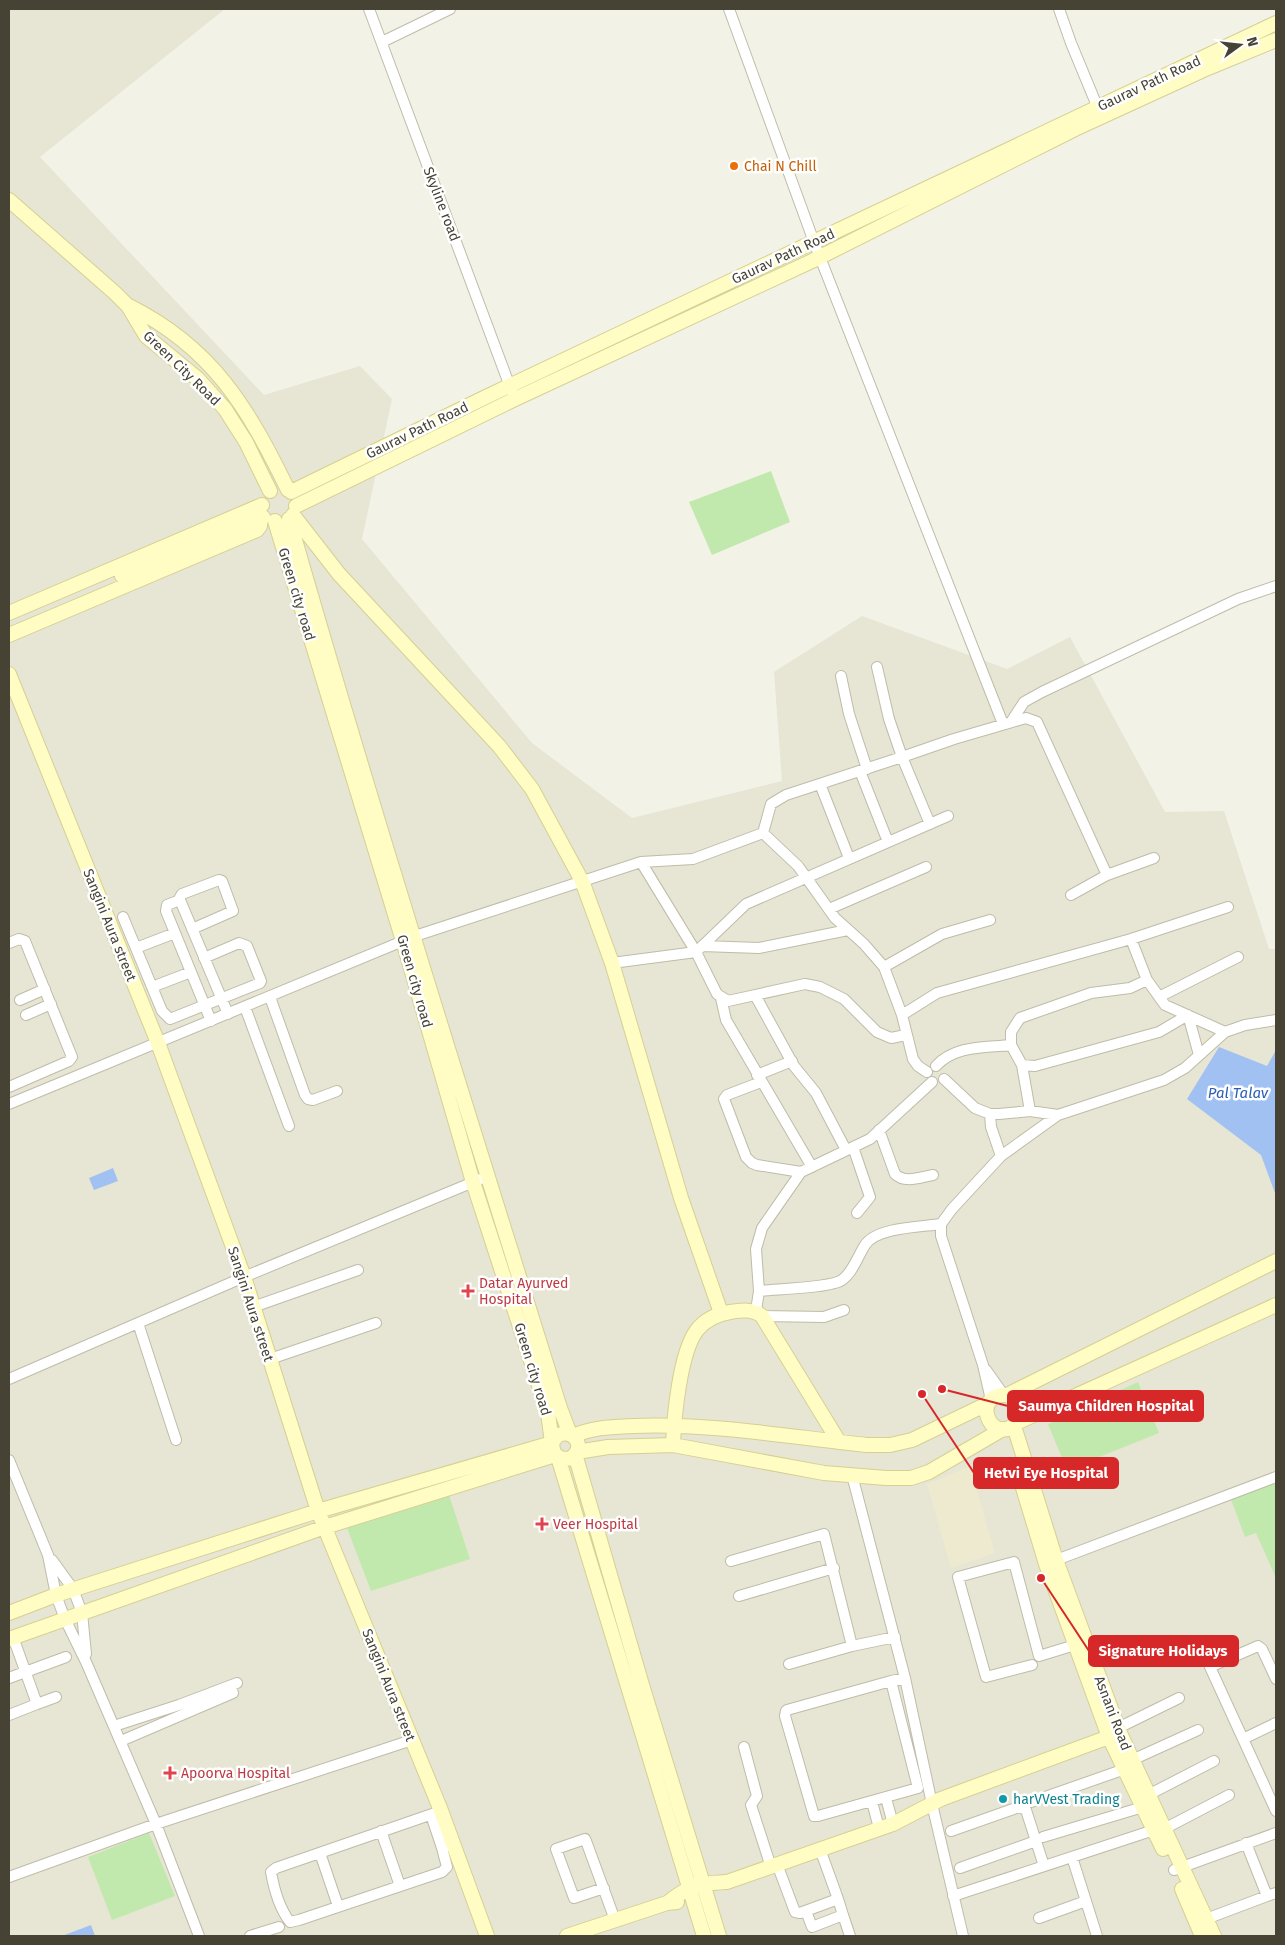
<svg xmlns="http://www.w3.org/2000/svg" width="1285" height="1945" viewBox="0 0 1285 1945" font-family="'Fira Sans',sans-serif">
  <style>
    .residential { fill: #e7e5d4 }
    .education { fill: #edeacf }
    .green { fill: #c2e9ad }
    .water { fill: #a0c1f2 }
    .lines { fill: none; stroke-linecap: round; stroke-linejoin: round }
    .street-casing { stroke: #bfbca8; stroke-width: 12 }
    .secondary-casing { stroke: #d5d094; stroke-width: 16 }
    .street { stroke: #fff; stroke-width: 10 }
    .secondary { stroke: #fffcc4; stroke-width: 14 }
    .food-dot { fill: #e8710a; stroke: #fff; stroke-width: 2 }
    .health-dot { fill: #e0444e; stroke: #fff; stroke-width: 2 }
    .culture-dot { fill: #0f9aa8; stroke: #fff; stroke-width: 2 }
    .labels { text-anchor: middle; stroke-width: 5; stroke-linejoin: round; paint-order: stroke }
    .street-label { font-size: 14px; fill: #464335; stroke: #fff }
    .food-label { font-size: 14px; fill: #c56008; stroke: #fff; text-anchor: start }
    .health-label { font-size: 14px; fill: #be3a42; stroke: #fff; text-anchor: start }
    .culture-label { font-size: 14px; fill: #0d838f; stroke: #fff; text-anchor: start }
    .water-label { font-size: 15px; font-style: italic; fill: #2b60b5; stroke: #fff }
    .leader { fill: none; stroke: #d62828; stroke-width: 2 }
    .callout-dot { fill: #d62828; stroke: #fff; stroke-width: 2 }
    .callout { fill: #d62828; stroke: #d62828; stroke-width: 2 }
    .callout-label { font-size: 15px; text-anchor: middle; font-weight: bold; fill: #fff }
  </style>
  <rect width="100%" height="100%" fill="#f3f2e6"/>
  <!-- residential -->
  <path class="residential" d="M9,9H225L40,157L264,395L360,366L392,399L362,539L532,743L632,818L782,781L774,672L862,616L1007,669L1070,637L1165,812L1224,811L1269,949H1276V1936H9Z"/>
  <!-- education -->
  <path class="education" d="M970,1466L995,1553L951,1568L927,1484Z"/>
  <!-- green -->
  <path class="green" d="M771,471L790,522L712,555L689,502Z
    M1138,1382L1159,1433L1067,1470L1048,1424Z
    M1276,1480V1578L1256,1533L1245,1537L1230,1497Z
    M449,1495L470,1559L371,1591L347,1528Z
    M149,1833L175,1896L112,1920L88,1857Z"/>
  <!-- water -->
  <path class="water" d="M1219,1047L1267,1066L1276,1050V1196L1261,1155L1187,1099Z
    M113,1168L118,1181L94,1190L89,1178Z
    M91,1925L95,1936H62Z"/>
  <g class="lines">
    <defs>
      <path id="street" d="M369,9L512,392
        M729,9L814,242L1003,724
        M1059,9L1071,43L1100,113
        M382,42L450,9
        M877,667L889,719L902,757L930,824
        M841,676L849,714L867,769
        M1011,722L1024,702L1042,692L1238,599L1276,586
        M860,771L888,842
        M820,784L849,858
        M763,833L798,866L835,918L864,944L884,967L902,1015L913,1059L918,1066L927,1072
        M641,862L696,952L717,994L728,1001L805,984L820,987L844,999L877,1032L891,1038L906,1035
        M1071,895L1107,875
        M180,900L167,905L166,911L211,1021
        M829,909L926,867
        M123,917L162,1011L170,1019L260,983L261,981L247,946L239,943L204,958
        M192,929L233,911L222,881L219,880L182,894L180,897V900L228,1014
        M1131,939L1147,980L1165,1005L1225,1032
        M9,943L19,939L25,941L72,1057L69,1061L9,1087
        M702,946L759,948L848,930
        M136,948L175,933
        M612,963L696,952L746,904L948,816
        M884,967L942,934L990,920
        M1147,980L1130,988L1091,993L1020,1018L1011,1032V1045L1022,1065L1035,1066L1159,1032L1188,1015L1199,1055
        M152,987L191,972
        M755,995L794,1066L816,1093L846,1150
        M270,997L305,1095L308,1099L313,1100L337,1091
        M1159,997L1238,957
        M721,998L726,1020L812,1167
        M20,1000L45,989
        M245,1007L289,1126
        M26,1015L51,1004
        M902,1015L937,993L1131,939L1228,907
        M1022,1065L1030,1111
        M936,1066C955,1045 985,1048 1011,1045
        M757,1075L792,1061
        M944,1079L975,1108L990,1114L991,1127L1001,1156
        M761,1082L727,1095L724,1099L746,1157L752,1163L757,1165L801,1172
        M9,1104L415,936L641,862L693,859L763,833L771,804L786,795L902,757L954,739L1019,720L1026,718L1037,722L1107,875L1154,858
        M990,1114H999L1030,1111L1058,1115
        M879,1130L895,1174C905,1184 921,1177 933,1175
        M853,1147L870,1197L857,1213
        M759,1291C776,1289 830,1288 842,1280C853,1272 858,1256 865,1245C877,1227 921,1227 941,1224
        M253,1307L358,1270
        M756,1311L759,1291L756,1249L762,1228L801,1172L870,1139L932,1082
        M762,1316L824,1317L844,1310
        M138,1323L176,1440
        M270,1359L376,1323
        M986,1370L1003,1394
        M9,1379L244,1277L488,1176
        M991,1400L983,1365L941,1236V1224L952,1209L1001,1156L1058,1115L1164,1080L1185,1068L1225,1032L1245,1025L1276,1020
        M9,1460L48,1555L56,1595L65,1619L86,1662L156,1824L199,1936
        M852,1475L905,1678L932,1804L963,1936
        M52,1560L73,1589L82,1613L86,1654
        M731,1561L824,1534L852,1646
        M1051,1562L1276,1477
        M739,1596L834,1568
        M789,1664L852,1646L895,1637
        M1032,1665L986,1677L958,1577L1014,1562L1039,1656L1075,1645
        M9,1678L66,1657
        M1276,1679L1262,1649L1258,1646L1210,1667L1276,1811
        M891,1681L918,1788L818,1816H814L785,1716L786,1711L787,1710L891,1681L905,1678
        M37,1704L56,1697
        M9,1715L37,1704L13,1637
        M114,1726L179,1705L237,1683
        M1118,1728L1179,1698
        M1243,1739L1276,1723
        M121,1741L233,1693
        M744,1747L757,1796L751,1805L771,1867
        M1132,1760L1198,1730
        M1148,1795L1214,1761
        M886,1798L893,1824
        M872,1802L879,1828
        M1031,1802L1125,1769
        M441,1811L276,1868L271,1872C274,1889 279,1908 290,1922L299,1920L442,1872L447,1867L442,1848L453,1844
        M431,1815L442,1848
        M1164,1829L1229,1795
        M381,1831L400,1886
        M951,1831L1019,1807L1026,1810L1044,1866
        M1043,1837L1143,1807
        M1246,1843L1267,1896L1276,1893
        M320,1853L338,1906
        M1072,1857L1097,1936
        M777,1864L795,1912L800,1913L838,1899L820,1849
        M960,1868L1036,1841
        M1174,1870L1276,1833
        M9,1877L156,1824L412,1740
        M604,1888L574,1898L556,1849L585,1839L586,1841L615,1920
        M953,1896L1154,1830
        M806,1911L812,1927L843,1915L838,1899
        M843,1915L850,1936
        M1039,1918L1086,1901
        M1206,1919L1267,1896
        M250,1936L279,1927"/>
      <path id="secondary" d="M9,200L115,293L128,306L146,336L198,379L225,409L246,442L270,491
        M129,306C213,348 248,408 288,490
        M291,492L488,396L1276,23
        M296,506L515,399L812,261L1075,129L1208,68L1276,40
        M293,515L339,574L499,746L532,789L582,881L612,963L681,1198L721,1313
        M289,519C374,817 468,1112 560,1408L570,1434
        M275,521L403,941L473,1182L548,1413L553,1450C556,1458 562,1460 571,1458C586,1448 575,1428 558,1435L553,1441
        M122,576L263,517
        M9,613L262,505
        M9,635L257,530L260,526L261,518
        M9,674L158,1043L244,1277L318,1511L440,1808L487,1936
        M1007,1395C1019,1399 1027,1415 1014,1425C990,1445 970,1393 1007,1395L1276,1261
        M1018,1422L1276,1305
        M1014,1426L1056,1560L1120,1733L1214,1936
        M573,1436C593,1427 613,1427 634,1426C711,1423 790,1437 867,1445H890L912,1440L987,1404
        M673,1445C674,1417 680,1352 697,1330C705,1320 718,1314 730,1312C742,1310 753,1309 762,1316L839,1442
        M577,1452L608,1447L673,1445L824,1473L886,1478H911L929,1472L1003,1429
        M575,1454L642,1685L719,1936
        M558,1457L704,1936
        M1017,1468L1046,1564L1109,1737L1163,1849
        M9,1613L56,1595L318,1511L552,1443
        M9,1639L325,1527L555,1455
        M1182,1889L1202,1936
        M667,1903C692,1884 696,1884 727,1882L893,1824L941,1799L1117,1734
        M567,1936L667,1903L677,1902"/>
    </defs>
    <!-- street casing -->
    <use href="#street" class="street-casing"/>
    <!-- secondary casing -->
    <use href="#secondary" class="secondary-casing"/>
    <!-- street -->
    <use href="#street" class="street"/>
    <!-- secondary -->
    <use href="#secondary" class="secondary"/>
  </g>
  <!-- markers -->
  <circle class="food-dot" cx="734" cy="166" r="5"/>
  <g class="health-dot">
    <path d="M465.5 1283.5h5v5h5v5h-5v5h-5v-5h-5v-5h5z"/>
    <path d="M539.5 1516.5h5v5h5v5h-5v5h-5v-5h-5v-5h5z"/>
    <path d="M167.5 1765.5h5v5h5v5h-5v5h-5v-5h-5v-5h5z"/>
  </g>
  <circle class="culture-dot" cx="1003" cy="1799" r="5"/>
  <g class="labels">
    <!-- street labels -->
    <g class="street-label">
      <text transform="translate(1149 83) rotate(-25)" y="5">Gaurav Path Road</text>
      <text transform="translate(442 204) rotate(69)" y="5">Skyline road</text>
      <text transform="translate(783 256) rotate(-25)" y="5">Gaurav Path Road</text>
      <text transform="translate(182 368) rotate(44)" y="5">Green City Road</text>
      <text transform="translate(417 430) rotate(-26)" y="5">Gaurav Path Road</text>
      <text transform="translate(297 594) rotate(73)" y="5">Green city road</text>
      <text transform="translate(110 925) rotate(68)" y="5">Sangini Aura street</text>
      <text transform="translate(415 981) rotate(74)" y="5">Green city road</text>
      <text transform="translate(251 1304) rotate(72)" y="5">Sangini Aura street</text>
      <text transform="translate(533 1369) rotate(73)" y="5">Green city road</text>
      <text transform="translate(389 1685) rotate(68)" y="5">Sangini Aura street</text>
      <text transform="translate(1113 1713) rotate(69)" y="5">Asnani Road</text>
    </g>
    <!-- food labels -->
    <g class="food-label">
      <text x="744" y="171">Chai N Chill</text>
    </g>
    <!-- health labels -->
    <g class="health-label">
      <text x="479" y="1288">Datar Ayurved<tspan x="479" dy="16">Hospital</tspan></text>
      <text x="553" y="1529">Veer Hospital</text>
      <text x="181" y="1778">Apoorva Hospital</text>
    </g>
    <!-- culture labels -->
    <g class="culture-label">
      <text x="1013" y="1804">harVVest Trading</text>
    </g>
    <!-- water labels -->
    <g class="water-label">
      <text x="1238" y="1098">Pal Talav</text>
    </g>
  </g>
  <!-- callouts -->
  <path class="leader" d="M942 1389L1008 1406M922 1394L974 1473M1041 1578L1089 1651"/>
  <g class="callout-dot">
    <circle cx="942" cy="1389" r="5"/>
    <circle cx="922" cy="1394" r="5"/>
    <circle cx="1041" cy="1578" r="5"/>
  </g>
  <g class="callout">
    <rect x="1008" y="1391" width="195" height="30" rx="5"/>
    <rect x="974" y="1458" width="144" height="30" rx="5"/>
    <rect x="1089" y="1636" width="149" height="30" rx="5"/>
  </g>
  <g class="callout-label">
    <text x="1106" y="1411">Saumya Children Hospital</text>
    <text x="1046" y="1478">Hetvi Eye Hospital</text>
    <text x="1163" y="1656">Signature Holidays</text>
  </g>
  <!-- border -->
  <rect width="1285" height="1945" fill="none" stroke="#464335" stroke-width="20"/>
  <!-- north arrow -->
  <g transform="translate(1240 45) rotate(75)" stroke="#ffffff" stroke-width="4" paint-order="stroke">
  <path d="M0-4L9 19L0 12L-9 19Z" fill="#464335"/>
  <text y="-8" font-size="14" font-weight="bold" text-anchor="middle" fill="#464335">N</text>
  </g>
</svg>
